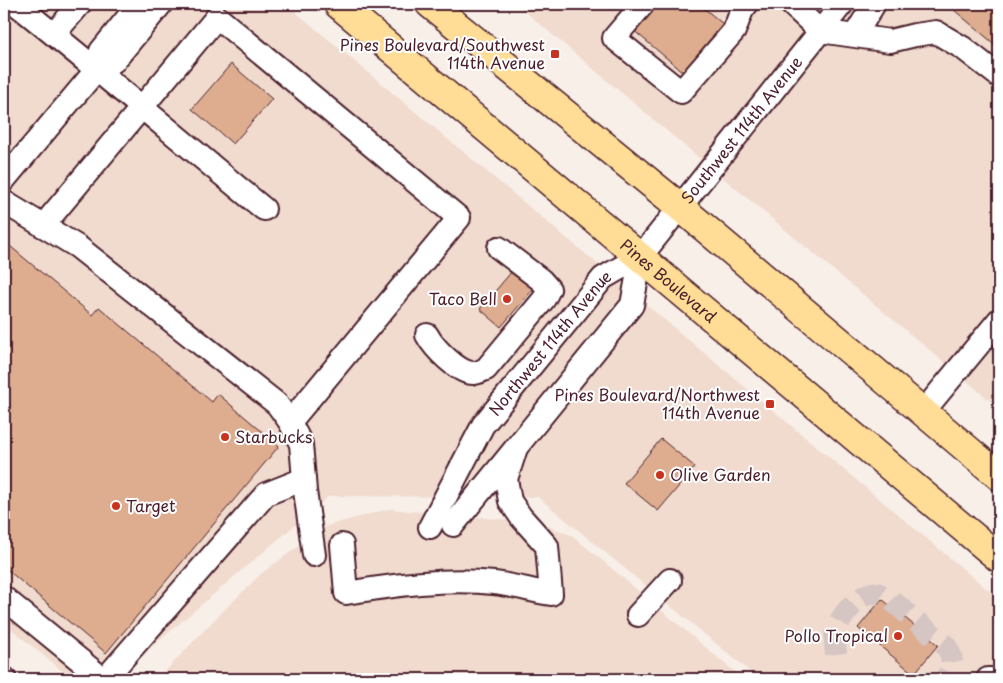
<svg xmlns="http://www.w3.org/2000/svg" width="1003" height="683" viewBox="0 0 1003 683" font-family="'Playpen Sans',sans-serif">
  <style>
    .built { fill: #f0dbce }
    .building { fill: #dead90; stroke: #4a1f2b }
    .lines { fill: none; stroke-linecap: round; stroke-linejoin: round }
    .minor-tunnel { stroke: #d5c5c3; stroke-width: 22; stroke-dasharray: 22 11; stroke-linecap: butt }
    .minor-casing { stroke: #4a1f2b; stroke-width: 26 }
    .highway-casing { stroke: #4a1f2b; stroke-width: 31 }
    .minor { stroke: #fff; stroke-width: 22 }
    .highway { stroke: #ffdd96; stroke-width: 28 }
    .poi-dot { fill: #c8321e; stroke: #fff; stroke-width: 2 }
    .labels { text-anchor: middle; stroke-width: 4; stroke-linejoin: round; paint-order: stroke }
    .poi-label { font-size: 16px; fill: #4a1f2b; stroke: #fff; text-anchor: end }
    .street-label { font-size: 16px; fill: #4a1f2b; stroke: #fff }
  </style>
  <rect width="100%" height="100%" fill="#f8efe9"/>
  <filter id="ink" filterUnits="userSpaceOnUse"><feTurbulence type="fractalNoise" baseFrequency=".02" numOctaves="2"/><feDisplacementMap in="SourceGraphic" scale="10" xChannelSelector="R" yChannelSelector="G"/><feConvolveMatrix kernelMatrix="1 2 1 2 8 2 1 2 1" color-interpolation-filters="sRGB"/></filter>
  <g filter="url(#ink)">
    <!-- built -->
    <path class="built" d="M4,4H286L999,599V679H759L538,497L329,496L114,679H72L4,623Z
      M516,4H999V408L686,147Z
      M389,509L540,523L573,536L743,679H158L215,619L262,573L326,526Z"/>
    <!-- building -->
    <path class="building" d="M654,4H699L723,24L683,72L632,29Z
      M947,4H999V48Z
      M231,64L272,99L233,144L192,109Z
      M4,241L92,315L99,307L212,402L218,394L279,446L106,653L4,567Z
      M513,270L534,288L501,327L480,309Z
      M661,439L695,467L658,511L624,483Z
      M882,599L938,645L914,674L858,628Z"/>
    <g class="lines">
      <!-- minor-tunnel -->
      <path class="minor-tunnel" d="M836,654C835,646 834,638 836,630C840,617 857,596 872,593C878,592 884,596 890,599L946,646C954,658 954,668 945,679"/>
      <defs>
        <g id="minor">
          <path d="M16,4C100,71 181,141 264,209"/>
          <path d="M643,4L614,38L681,92L734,31L742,10L747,4"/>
          <path d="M791,4L820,31L890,41L915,35L936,32L963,48L999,76"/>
          <path d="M54,34L80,4"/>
          <path d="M855,35L874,4"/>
          <path d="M97,69L101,51L139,4"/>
          <path d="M4,180L97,69L114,61L161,4"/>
          <path d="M4,202L78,247L277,404L290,422L301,444L305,491L314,555"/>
          <path d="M43,226L217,17L459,218L290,422"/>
          <path d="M427,335C434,348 459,374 474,373C478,373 483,370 486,369L544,299L549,289L541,280L499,248"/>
          <path d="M923,412L999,320"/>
          <path d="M453,525L632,305L641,256"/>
          <path id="s1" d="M430,527L483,425L603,278L641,256L842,4"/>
          <path d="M342,545L346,593C395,585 445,578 494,583C513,585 532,591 551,594L547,546L521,517L510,501L506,479L516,448"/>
          <path d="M4,598L103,679"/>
          <path d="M638,615L670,580"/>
          <path d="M4,678L5,679"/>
          <path d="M105,679L266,494L304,479"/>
          <path d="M988,679H991"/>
        </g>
        <g id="highway">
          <path id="s2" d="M338,4L999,558"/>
          <path d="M430,4L680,207L999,476"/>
        </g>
      </defs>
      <!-- minor casing -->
      <use href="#minor" class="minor-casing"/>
      <!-- highway casing -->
      <use href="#highway" class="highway-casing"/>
      <!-- minor -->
      <use href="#minor" class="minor"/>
      <!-- highway -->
      <use href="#highway" class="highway"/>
    </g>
  </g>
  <!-- markers -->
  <g class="poi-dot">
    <rect x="550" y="49" width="10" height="10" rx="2.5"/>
    <circle cx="507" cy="299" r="5"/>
    <rect x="765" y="399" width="10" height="10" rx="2.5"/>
    <circle cx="225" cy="437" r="5"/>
    <circle cx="660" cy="475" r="5"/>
    <circle cx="116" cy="506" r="5"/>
    <circle cx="898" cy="636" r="5"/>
  </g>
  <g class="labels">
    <!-- poi labels -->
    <g class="poi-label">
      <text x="545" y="51">Pines Boulevard/Southwest<tspan x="545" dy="18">114th Avenue</tspan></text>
      <text x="497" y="305">Taco Bell</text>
      <text x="760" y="401">Pines Boulevard/Northwest<tspan x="760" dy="18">114th Avenue</tspan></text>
      <text x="235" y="443" text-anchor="start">Starbucks</text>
      <text x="670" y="481" text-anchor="start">Olive Garden</text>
      <text x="126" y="512" text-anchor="start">Target</text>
      <text x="888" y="642">Pollo Tropical</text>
    </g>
    <!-- street labels -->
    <g class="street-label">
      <text dy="6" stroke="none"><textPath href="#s1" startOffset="510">Southwest 114th Avenue</textPath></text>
      <text dy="6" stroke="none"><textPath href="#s2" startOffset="431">Pines Boulevard</textPath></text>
      <text dy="6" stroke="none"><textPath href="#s1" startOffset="221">Northwest 114th Avenue</textPath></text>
    </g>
  </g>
  <!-- margin -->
  <rect width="1003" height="683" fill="none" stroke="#fff" stroke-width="20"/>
  <rect x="10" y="10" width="983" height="663" fill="none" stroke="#4a1f2b" stroke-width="2" filter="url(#ink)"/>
</svg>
